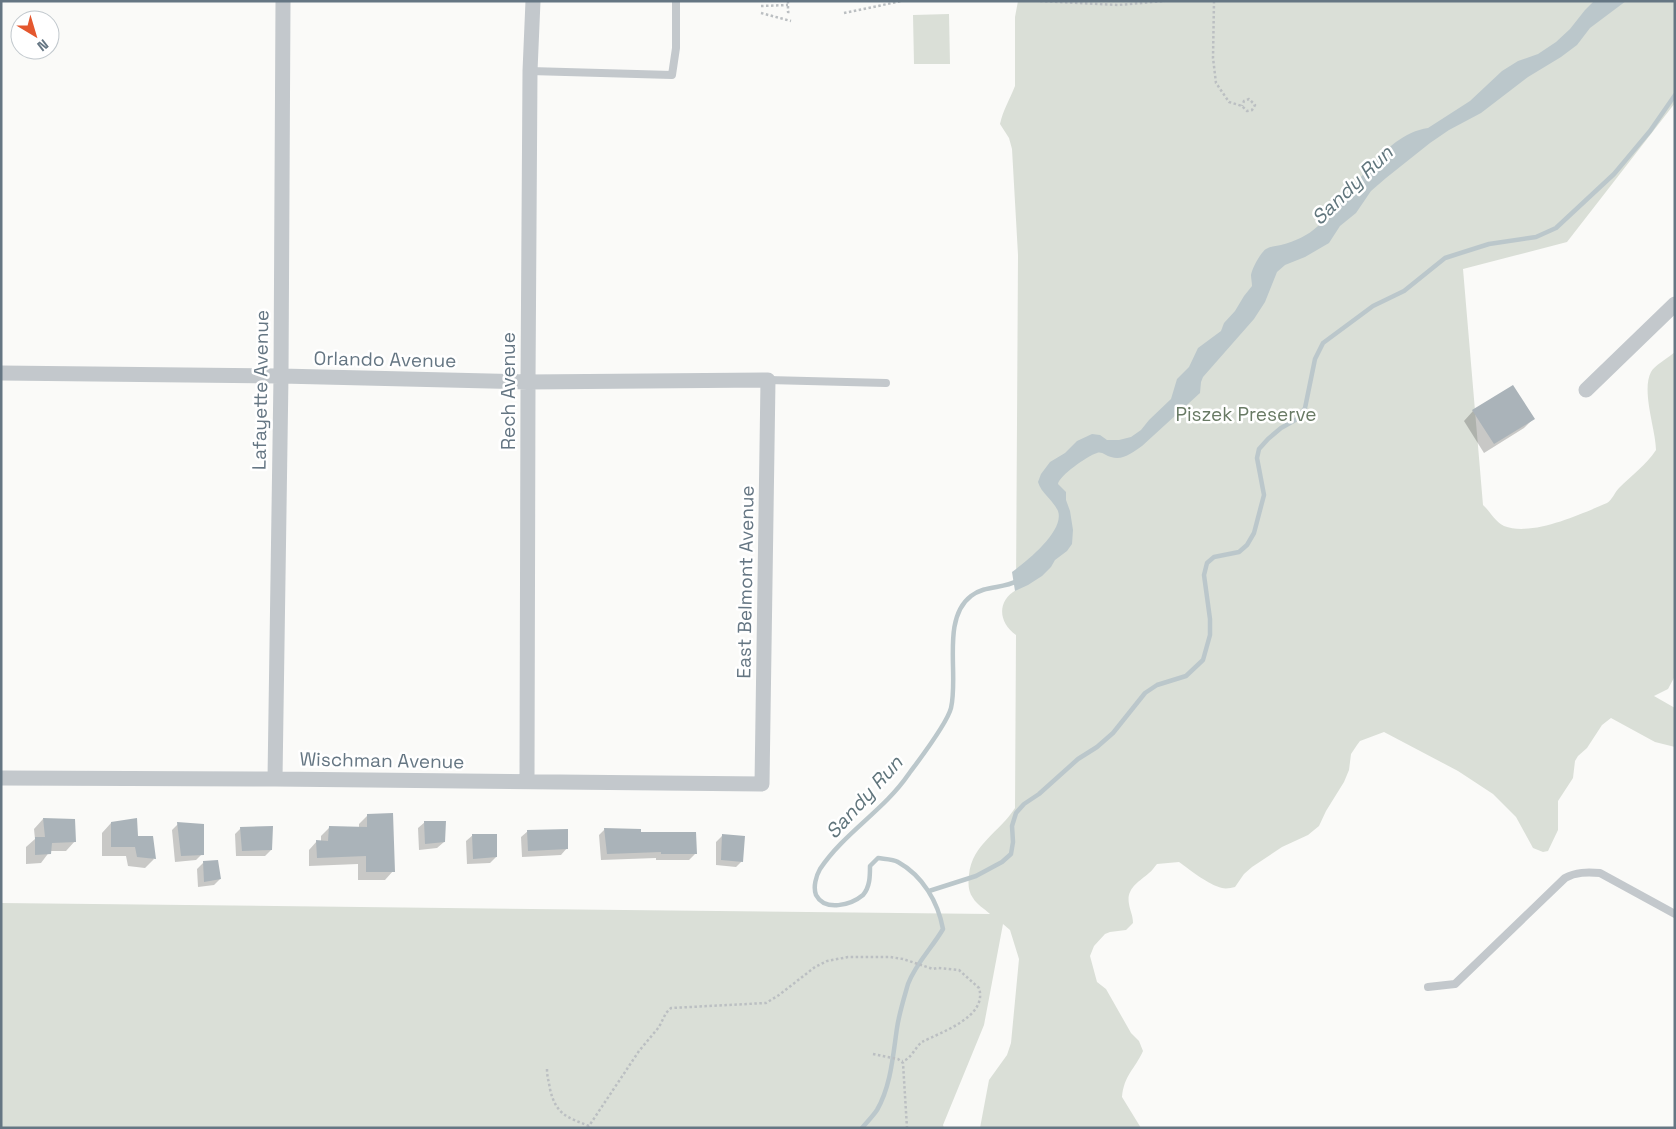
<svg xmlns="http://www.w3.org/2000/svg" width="1676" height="1129" viewBox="0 0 1676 1129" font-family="'Space Grotesk',sans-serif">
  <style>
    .green { fill: #dadfd7 }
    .water { fill: #bbc7cb }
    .shadow { fill: #0003 }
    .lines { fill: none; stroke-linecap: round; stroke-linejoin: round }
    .stream { stroke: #bbc7cb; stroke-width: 4.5 }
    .building { fill: #aab3b9 }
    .path { stroke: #bbbfc2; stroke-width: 2.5; stroke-dasharray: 2.5 2.5; stroke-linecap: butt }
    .lane { stroke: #c3c8cc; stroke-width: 8 }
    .street { stroke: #c3c8cc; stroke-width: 15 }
    .labels { text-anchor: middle; stroke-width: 5; stroke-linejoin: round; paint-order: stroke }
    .street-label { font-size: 19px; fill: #657683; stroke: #fff }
    .park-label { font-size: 19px; fill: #687a64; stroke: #fff }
    .water-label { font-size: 20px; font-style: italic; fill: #60757c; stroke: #fff }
  </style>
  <rect width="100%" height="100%" fill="#fafaf8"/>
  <!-- green -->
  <path class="green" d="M1018,1H1675V103L1567,242L1463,269L1483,505C1491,512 1494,521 1504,526C1532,537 1581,514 1607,503C1612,500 1615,492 1619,488C1632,475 1646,465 1656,450C1656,430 1641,391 1651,372C1654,366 1669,357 1675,352V676L1668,689L1654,696L1675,708V747L1655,742L1611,718L1602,725L1587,748L1578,756L1575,761L1573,778L1558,801V830L1548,851L1543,852L1533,848L1516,817L1493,794L1458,771L1384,732L1360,741L1357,745L1351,754L1349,770L1344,782L1326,811L1319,826L1308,835L1282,847L1252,867L1244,874L1235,887C1231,888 1226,889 1222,888C1209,885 1190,870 1179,862L1157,864C1154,867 1152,871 1149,873C1139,882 1126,888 1129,904C1130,911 1133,915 1133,923L1126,930L1110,932L1105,934L1094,946L1090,956L1097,982L1106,989L1131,1033L1139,1041L1143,1051C1135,1069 1124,1075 1122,1097L1141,1128H980L989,1080L1007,1055L1011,1043L1019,959L1010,930L1003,924L984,1025L943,1125L944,1128H1V903L990,914C984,908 977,905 973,898C968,891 968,883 969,875C972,844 1000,832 1015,808L1016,635C998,622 997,601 1016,590L1018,255L1012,149L1009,138L1000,124C1003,110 1010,99 1015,86V17Z
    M949,14L950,64H914L913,15Z"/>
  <!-- water -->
  <path class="water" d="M1594,1H1626L1590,28L1577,45L1561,57L1528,77L1481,113L1449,130L1430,143L1386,178L1371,191L1356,213L1340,226L1329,243L1305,257L1285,265L1277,272L1265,302L1254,319L1203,377L1201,382L1200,393L1142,446C1133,452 1123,461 1111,457C1106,456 1102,451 1097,453C1087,456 1059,476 1058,484L1066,492V500L1070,511L1073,530L1072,544L1067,551L1055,560L1051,567L1042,576L1028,585L1015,591L1012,572C1026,562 1065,531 1058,511C1053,500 1041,493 1038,482L1041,474L1050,462L1065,453L1077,441L1092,434L1100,435L1107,440H1119L1131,437L1141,430L1149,420L1171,399L1177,379L1189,367L1198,348L1221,331L1224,323L1235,311L1244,296L1252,286C1252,283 1251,278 1251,275C1252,268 1261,252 1266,249C1271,246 1276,246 1281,245C1296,241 1307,236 1318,226C1351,198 1381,135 1428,128L1470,101L1502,71L1518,61L1538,54L1556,42L1570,29L1585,10Z"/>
  <!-- shadow -->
  <path class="shadow" d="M1473,411L1533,419L1524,428L1484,453L1464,421Z
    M367,816L393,871L385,880H358V864L309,866V850L317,841L321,842V836L329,828H359V824Z
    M43,819L75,841L66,851H50L41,863L26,864V847L35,839L34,829Z
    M425,822L444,842L437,848L419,850L418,828Z
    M111,823L154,859L145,868L128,866L126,856H102V833Z
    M178,824L202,854L196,860L175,862L172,830Z
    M241,828L271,850L265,856H236L235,834Z
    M605,829L639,833L695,854L689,860H656V858L601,860L599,835Z
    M528,831L567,848L561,855L522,857L521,837Z
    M473,835L496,857L490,863L467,864L466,841Z
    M722,836L742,861L736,867L716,865V842Z
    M203,863L220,879L214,885L198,887L197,869Z"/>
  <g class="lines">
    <!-- stream -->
    <path class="stream" d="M929,891L976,876L1002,862L1011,854L1013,842L1012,826L1016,813L1024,804L1039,794L1078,759L1097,747L1113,733L1145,693L1157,685L1186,676L1203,660L1210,635V619L1204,575L1207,563L1214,557L1239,552L1247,545L1254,533L1264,495L1257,458L1259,449L1268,439L1281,428L1297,419L1305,408L1315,359L1323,343L1373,306L1404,291L1445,258L1489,244L1536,237L1556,228L1614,174L1650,131L1675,95
      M862,1128C867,1122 873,1116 877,1110C891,1086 893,1055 897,1028C899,1014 904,998 908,984C916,963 932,948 943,929C938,902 923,876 898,862C893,859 884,859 878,858L870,866C870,876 870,887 863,895C851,905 825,912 816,895C813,887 816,876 820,869C844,833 884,810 908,775C919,760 947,724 951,708C959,675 941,619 971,596C985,585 1003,589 1017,581"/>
  </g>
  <!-- building -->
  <path class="building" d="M1513,385L1535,419L1494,444L1472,410Z
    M393,813L395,872H366V856L317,858L316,840L328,841L329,826L367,827V814Z
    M43,818L75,819L76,842L52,843L51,854L35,855V837H45Z
    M137,818L138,836H153L156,859L137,857L135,847H111V822Z
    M424,821H446L445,842L425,844Z
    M177,822L204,824V855L181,856Z
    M273,826L272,850L242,851L240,827Z
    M604,828L641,829V832H696L697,854H661V852L607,854Z
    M568,829V849L528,851L527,830Z
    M472,834H497V857L473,859Z
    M722,834L745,836L743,862L721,860Z
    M218,860L221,879L204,882L203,861Z"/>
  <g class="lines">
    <!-- path -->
    <path class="path" d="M788,1V12H791
      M1040,1L1118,5L1165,1
      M1214,1L1213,58L1216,83L1229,102L1242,106L1247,111L1252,110L1255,105L1249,99L1244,101L1242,106
      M761,6L788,5
      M761,13L791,21
      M844,13L902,1
      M873,1054L898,1059L903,1063L907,1128
      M547,1069C547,1077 549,1082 550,1089C556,1115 567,1117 589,1126L639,1051L659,1027L666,1013L671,1008L766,1003L779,995L815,967L827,961L848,957H890L903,959L933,969L938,968L959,970L979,988C988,1017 941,1032 922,1042C915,1047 911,1060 902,1061"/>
    <!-- lane -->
    <path class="lane" d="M530,71L672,75L676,48V1
      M768,380L886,383
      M1428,987L1455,984L1565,878C1576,872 1587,872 1600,873L1675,914"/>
    <!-- street -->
    <path class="street" d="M1,373L281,376L528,382L768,380L762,784L275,779L1,778
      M1586,390L1675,304
      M275,779L281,376L283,1
      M527,781L528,382L530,71L533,1"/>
  </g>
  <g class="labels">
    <!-- street labels -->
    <g class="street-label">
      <text transform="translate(385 359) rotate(1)" y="7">Orlando Avenue</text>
      <text transform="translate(260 390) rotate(-89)" y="7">Lafayette Avenue</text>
      <text transform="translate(508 391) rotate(-90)" y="7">Rech Avenue</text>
      <text transform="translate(745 582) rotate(-89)" y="7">East Belmont Avenue</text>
      <text transform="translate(382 760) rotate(1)" y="7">Wischman Avenue</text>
    </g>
    <!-- park labels -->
    <g class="park-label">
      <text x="1246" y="421">Piszek Preserve</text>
    </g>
    <!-- water labels -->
    <g class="water-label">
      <text transform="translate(1352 185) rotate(-44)" y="7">Sandy Run</text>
      <text transform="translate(864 797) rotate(-48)" y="7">Sandy Run</text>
    </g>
  </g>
  <!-- border -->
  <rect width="1676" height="1129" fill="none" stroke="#657683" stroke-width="5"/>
  <!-- north arrow -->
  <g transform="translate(35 35) rotate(142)"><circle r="24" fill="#ffffff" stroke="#c1c8cd"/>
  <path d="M0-4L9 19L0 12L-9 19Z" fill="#e4572e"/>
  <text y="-8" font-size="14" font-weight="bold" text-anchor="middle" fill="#657683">N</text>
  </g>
</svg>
